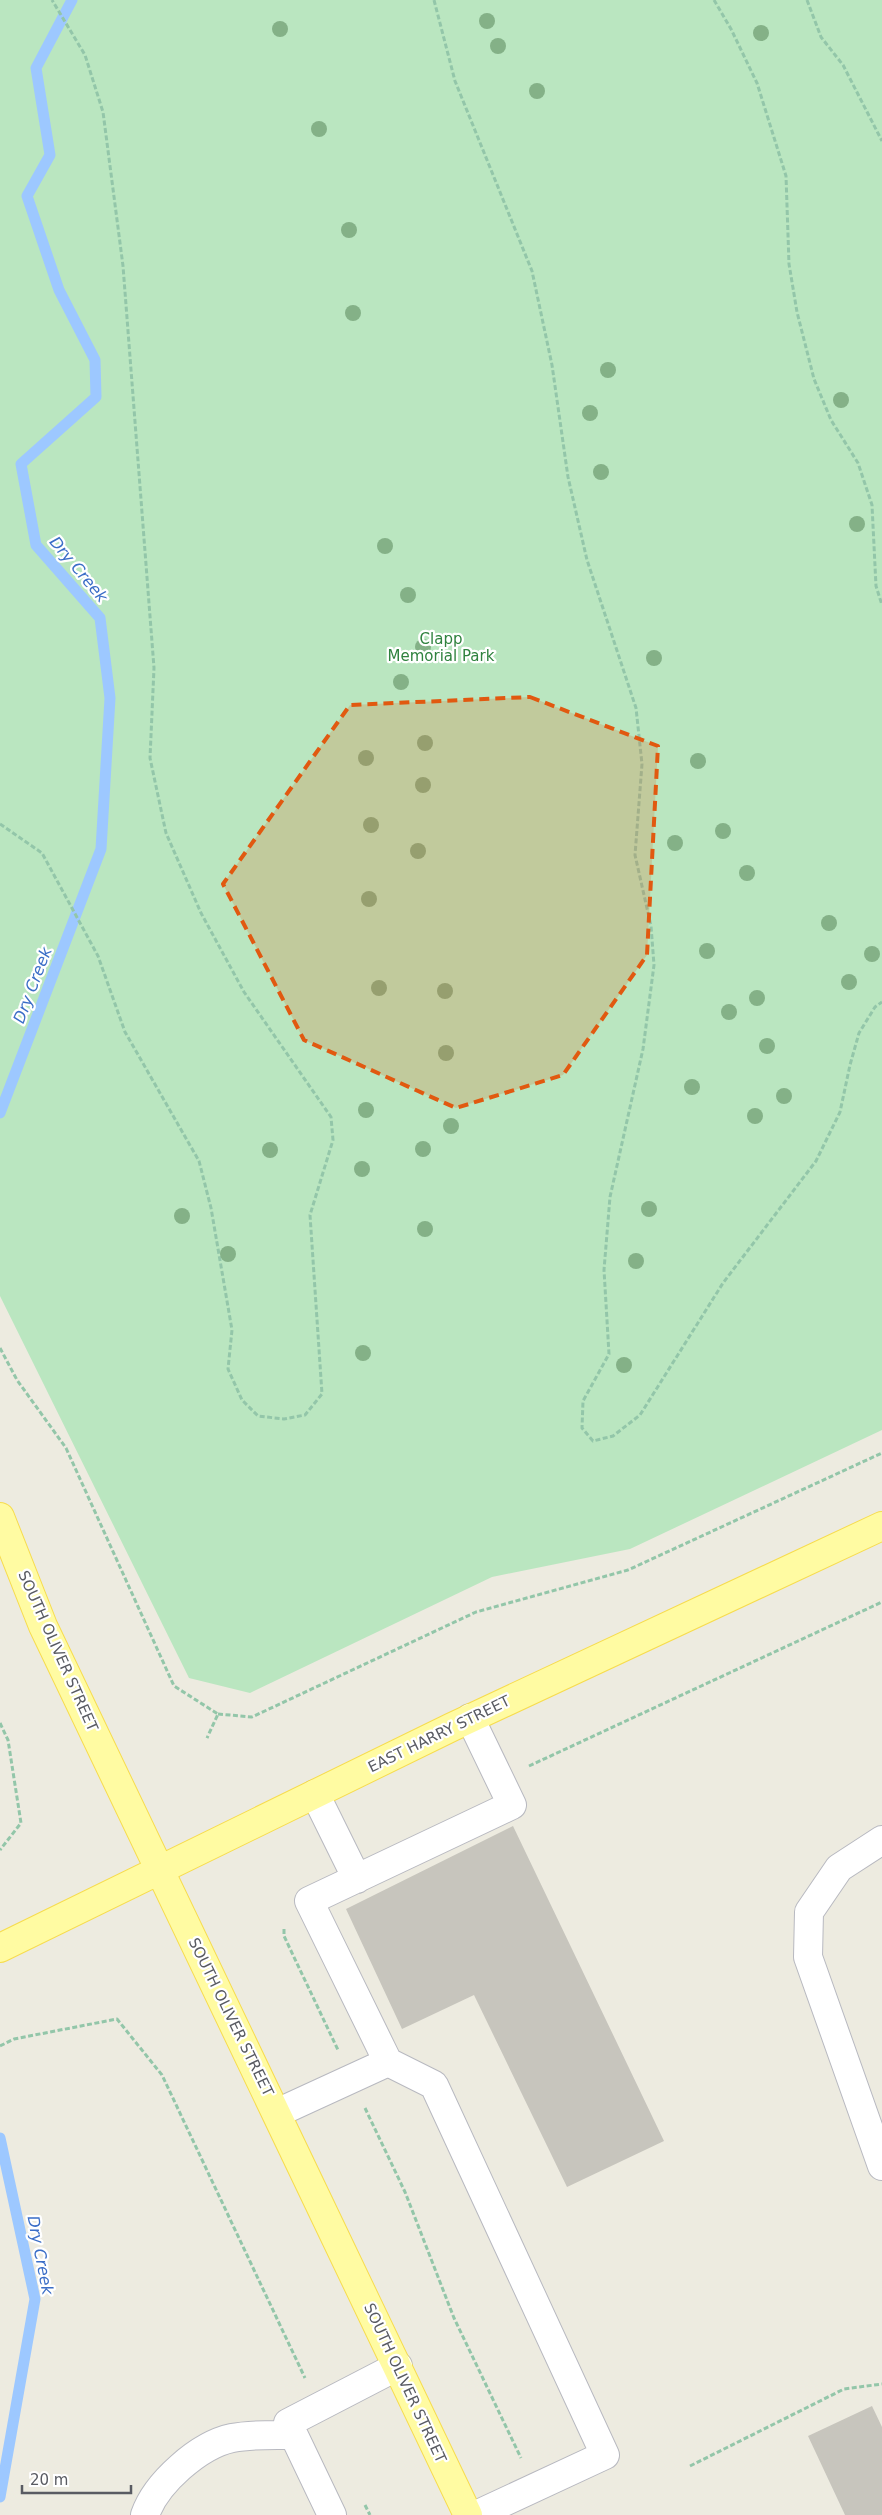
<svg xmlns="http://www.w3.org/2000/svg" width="882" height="2515" viewBox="0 0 882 2515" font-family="'DejaVu Sans',sans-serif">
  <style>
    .green { fill: #bae6c0 }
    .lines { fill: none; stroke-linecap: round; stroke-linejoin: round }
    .stream { stroke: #9dc8ff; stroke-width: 11 }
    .building { fill: #c7c5bd }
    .minor-casing { stroke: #b8b9c0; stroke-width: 30 }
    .major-casing { stroke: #f7dc4e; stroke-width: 30 }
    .path { stroke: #93c6a9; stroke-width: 3; stroke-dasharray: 5 2.5; stroke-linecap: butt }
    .minor { stroke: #fff; stroke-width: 28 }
    .major { stroke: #fffba2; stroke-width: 28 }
    .tree { fill: #84b187 }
    .marked { fill: #e15910; fill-opacity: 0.2; stroke: #e15910; stroke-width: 4; stroke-dasharray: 10 6; stroke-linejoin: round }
    .labels { text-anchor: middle; stroke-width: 4.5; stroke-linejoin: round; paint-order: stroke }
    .park-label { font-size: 15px; fill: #2f823e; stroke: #fff }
    .street-label { font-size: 15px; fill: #595b62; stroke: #fff }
    .water-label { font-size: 16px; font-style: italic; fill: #3b6ec7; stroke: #fff }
  </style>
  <rect width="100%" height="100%" fill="#edebe0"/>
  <!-- green -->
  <path class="green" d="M0,0H882V1430L630,1549L492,1577L250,1693L189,1678L0,1296Z"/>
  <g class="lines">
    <!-- stream -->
    <path class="stream" d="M0,1113L101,849L110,698L100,618L36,545L21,464L96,397L95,360L59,290L27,196L50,155L36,68L72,0
      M0,2138L35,2299L0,2497"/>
  </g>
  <!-- building -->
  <path class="building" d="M513,1826L664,2141L567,2187L474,1995L402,2029L346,1909Z
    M872,2406L882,2427V2515H845L808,2436Z"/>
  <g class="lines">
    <defs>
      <path id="minor" d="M470,1718L512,1805L309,1901L388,2062L434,2085L605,2455L476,2515
        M315,1794L357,1879
        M882,1840L839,1868L809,1912L808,1957L882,2166
        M277,2113L388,2062
        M145,2515C156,2483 199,2445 232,2438C251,2434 273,2435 293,2435
        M332,2515L288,2423L398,2366"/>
      <path id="major" d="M0,1517L43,1626L468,2515
        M0,1948L452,1727L882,1526"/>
    </defs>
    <!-- minor casing -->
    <use href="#minor" class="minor-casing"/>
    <!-- major casing -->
    <use href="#major" class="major-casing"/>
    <!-- path -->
    <path class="path" d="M434,0L455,81L532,271L552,365L568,477L587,560L636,708L642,764L635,855L651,926L654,965L643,1049L610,1197L604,1270L609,1354L583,1401L582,1428L593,1441L613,1436L640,1415L723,1283L816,1161L840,1112L850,1065L859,1033L875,1007L882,1002
      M714,0L731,29L757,83L786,176L789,264L797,312L814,379L831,420L858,463L872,505L876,586L882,605
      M807,0L821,37L843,65L882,141
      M0,824L42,853L98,956L125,1032L199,1161L211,1208L232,1330L228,1369L242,1400L258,1416L284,1419L305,1415L322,1394L310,1215L333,1140L331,1117L244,992L201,913L166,833L150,758L154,668L123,266L103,112L85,55L52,0
      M0,1348L17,1380L66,1448L174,1686L218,1714L207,1738
      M218,1714L252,1717L476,1612L628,1570L882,1453
      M0,1723L8,1740L21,1823L0,1850
      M529,1766L882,1602
      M284,1929V1936L338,2050
      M0,2046L14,2039L117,2019L162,2075L305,2378
      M365,2108L405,2192L454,2318L521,2458
      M690,2466L844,2389L882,2384
      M365,2505L370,2515"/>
    <!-- minor -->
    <use href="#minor" class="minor"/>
    <!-- major -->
    <use href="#major" class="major"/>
  </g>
  <!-- trees -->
  <g class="tree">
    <circle cx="487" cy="21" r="8"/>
    <circle cx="280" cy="29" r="8"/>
    <circle cx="761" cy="33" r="8"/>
    <circle cx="498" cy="46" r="8"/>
    <circle cx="537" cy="91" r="8"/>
    <circle cx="319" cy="129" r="8"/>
    <circle cx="349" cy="230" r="8"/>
    <circle cx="353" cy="313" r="8"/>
    <circle cx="608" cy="370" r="8"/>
    <circle cx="841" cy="400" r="8"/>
    <circle cx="590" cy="413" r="8"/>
    <circle cx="601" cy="472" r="8"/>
    <circle cx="857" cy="524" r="8"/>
    <circle cx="385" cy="546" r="8"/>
    <circle cx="408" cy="595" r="8"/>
    <circle cx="423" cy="647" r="8"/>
    <circle cx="654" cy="658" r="8"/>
    <circle cx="401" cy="682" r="8"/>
    <circle cx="425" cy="743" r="8"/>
    <circle cx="366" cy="758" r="8"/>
    <circle cx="698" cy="761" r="8"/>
    <circle cx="423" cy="785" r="8"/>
    <circle cx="371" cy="825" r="8"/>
    <circle cx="723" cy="831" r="8"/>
    <circle cx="675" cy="843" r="8"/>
    <circle cx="418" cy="851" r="8"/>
    <circle cx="747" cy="873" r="8"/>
    <circle cx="369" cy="899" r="8"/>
    <circle cx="829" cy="923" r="8"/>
    <circle cx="707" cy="951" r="8"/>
    <circle cx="872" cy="954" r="8"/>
    <circle cx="849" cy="982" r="8"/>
    <circle cx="379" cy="988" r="8"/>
    <circle cx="445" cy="991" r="8"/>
    <circle cx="757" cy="998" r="8"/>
    <circle cx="729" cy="1012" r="8"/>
    <circle cx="767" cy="1046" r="8"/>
    <circle cx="446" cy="1053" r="8"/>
    <circle cx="692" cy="1087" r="8"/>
    <circle cx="784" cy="1096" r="8"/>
    <circle cx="366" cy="1110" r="8"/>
    <circle cx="755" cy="1116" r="8"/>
    <circle cx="451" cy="1126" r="8"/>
    <circle cx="423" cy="1149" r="8"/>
    <circle cx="270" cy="1150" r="8"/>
    <circle cx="362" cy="1169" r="8"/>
    <circle cx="649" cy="1209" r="8"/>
    <circle cx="182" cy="1216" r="8"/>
    <circle cx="425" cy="1229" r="8"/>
    <circle cx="228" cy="1254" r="8"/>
    <circle cx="636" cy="1261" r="8"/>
    <circle cx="363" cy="1353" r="8"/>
    <circle cx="624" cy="1365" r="8"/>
  </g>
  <!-- marked area -->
  <path class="marked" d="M530,697L658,746L647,955L563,1075L456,1108L304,1040L223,884L350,705Z"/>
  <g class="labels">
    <!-- park labels -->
    <g class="park-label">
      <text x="441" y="644">Clapp<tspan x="441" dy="17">Memorial Park</tspan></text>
    </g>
    <!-- street labels -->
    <g class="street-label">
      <text transform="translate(58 1651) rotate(66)" y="5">SOUTH OLIVER STREET</text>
      <text transform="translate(439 1734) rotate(-26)" y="5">EAST HARRY STREET</text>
      <text transform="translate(231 2017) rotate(64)" y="5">SOUTH OLIVER STREET</text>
      <text transform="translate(405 2383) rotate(65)" y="5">SOUTH OLIVER STREET</text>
    </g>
    <!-- water labels -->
    <g class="water-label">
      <text transform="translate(79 569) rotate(50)" y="6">Dry Creek</text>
      <text transform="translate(32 985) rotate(-69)" y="6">Dry Creek</text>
      <text transform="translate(41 2255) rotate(79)" y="6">Dry Creek</text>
    </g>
  </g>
  <!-- scale -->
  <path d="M22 2485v8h109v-8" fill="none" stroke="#595b62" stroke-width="2.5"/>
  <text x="30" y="2485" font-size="15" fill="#595b62" stroke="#ffffff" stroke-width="4" paint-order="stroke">20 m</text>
</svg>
